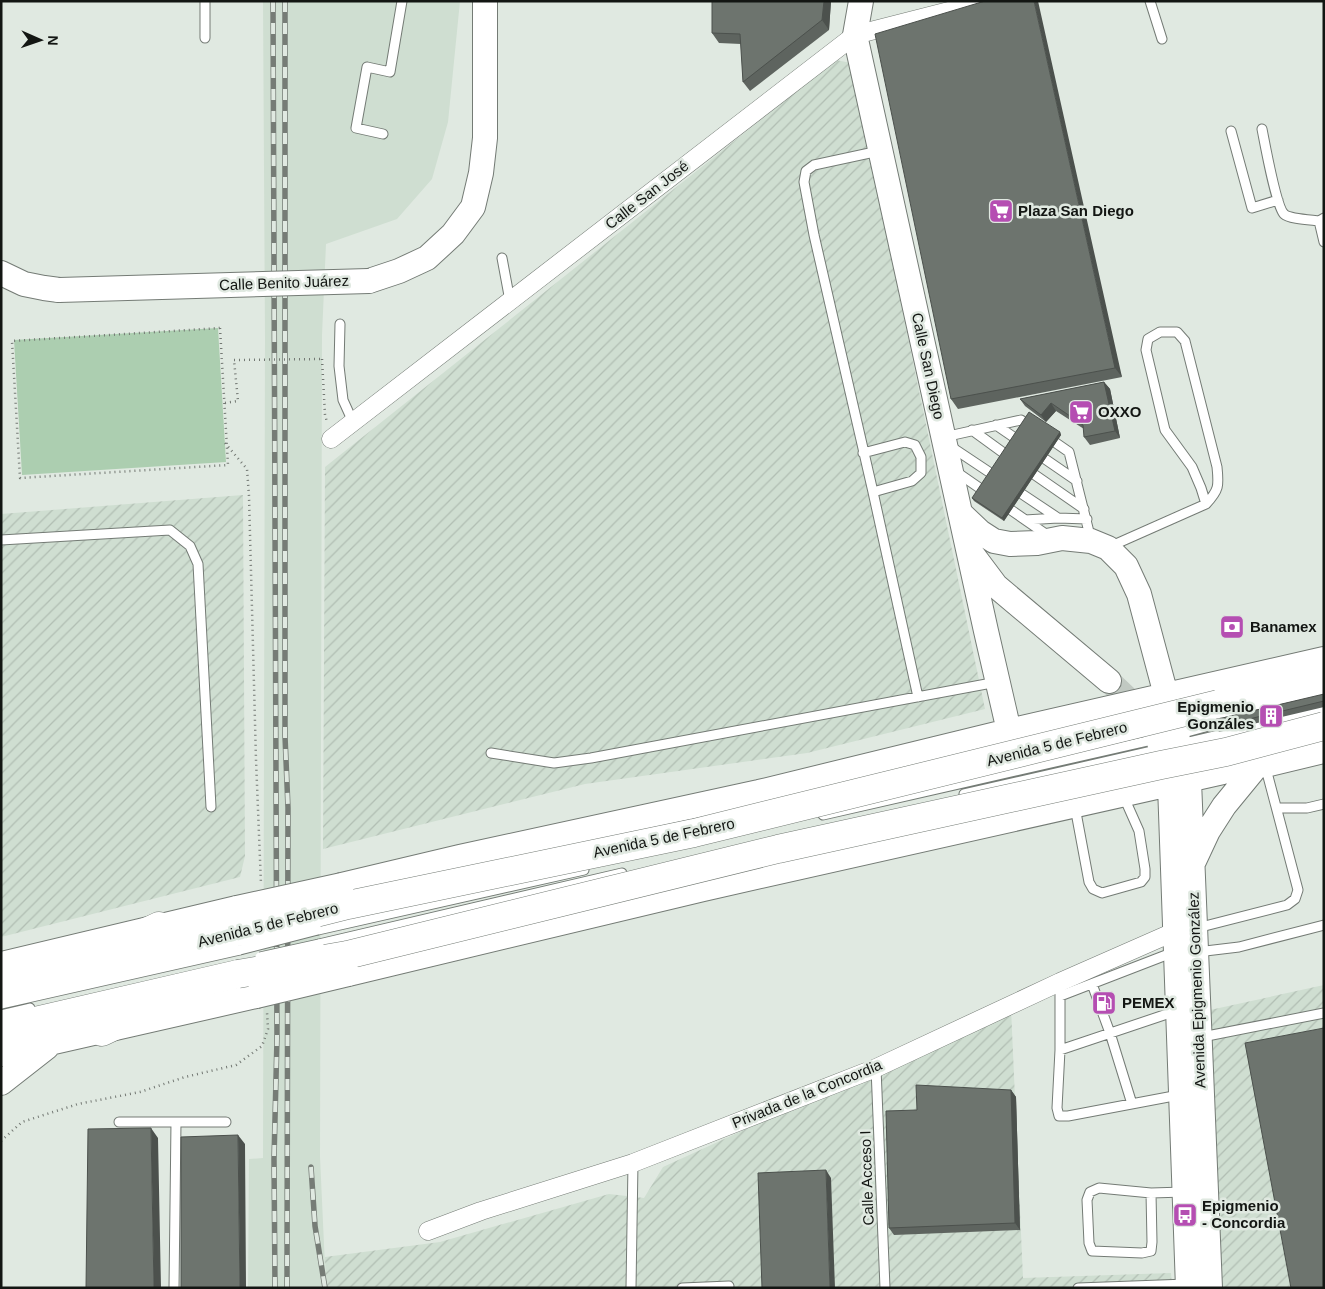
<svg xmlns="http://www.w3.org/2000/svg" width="1325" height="1289" viewBox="0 0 1325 1289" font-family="Arial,sans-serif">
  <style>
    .built { fill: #cfded1 }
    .industrial { fill: url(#industrial-furrows) }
    .pitch { fill: #acceb0 }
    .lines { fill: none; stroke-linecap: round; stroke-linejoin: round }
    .secondary-tunnel { stroke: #c1c9c2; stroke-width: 24; stroke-dasharray: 24 12; stroke-linecap: butt }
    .lane-casing { stroke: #747b75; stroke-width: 11 }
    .street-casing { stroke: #747b75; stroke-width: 19 }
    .secondary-casing { stroke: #747b75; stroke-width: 26 }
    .highway-casing { stroke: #747b75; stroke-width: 29 }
    .path { stroke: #737873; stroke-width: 2.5; stroke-dasharray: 1 4; stroke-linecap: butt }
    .lane { stroke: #fff; stroke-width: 9 }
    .street { stroke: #fff; stroke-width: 18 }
    .secondary { stroke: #fff; stroke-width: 24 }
    .highway { stroke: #fff; stroke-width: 28 }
    .rail-casing { stroke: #767c76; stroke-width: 5.5 }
    .rail { stroke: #e0e9e1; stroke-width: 4; stroke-dasharray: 11; stroke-linecap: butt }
    .lane-bridge-casing { stroke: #747b75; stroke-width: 11; stroke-linecap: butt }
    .secondary-bridge-casing { stroke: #747b75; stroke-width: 26; stroke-linecap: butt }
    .highway-bridge-casing { stroke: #747b75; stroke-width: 29; stroke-linecap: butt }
    .path-bridge { stroke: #737873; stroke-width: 2.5; stroke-dasharray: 1 4; stroke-linecap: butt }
    .lane-bridge { stroke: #fff; stroke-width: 9 }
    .secondary-bridge { stroke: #fff; stroke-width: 24 }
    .highway-bridge { stroke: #fff; stroke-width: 28 }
    .wall { fill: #5e645f }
    .shaded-wall { fill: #4c514d }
    .building { fill: #6d746e; stroke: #4c514d }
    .labels { text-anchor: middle; stroke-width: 5; stroke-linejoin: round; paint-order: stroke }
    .street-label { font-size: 15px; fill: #131613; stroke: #e0e9e1 }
    .poi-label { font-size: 15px; font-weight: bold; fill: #131613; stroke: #e0e9e1; text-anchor: start }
  </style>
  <defs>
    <pattern id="industrial-furrows" width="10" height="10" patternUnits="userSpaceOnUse" patternTransform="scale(1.25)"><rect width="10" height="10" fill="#cfded1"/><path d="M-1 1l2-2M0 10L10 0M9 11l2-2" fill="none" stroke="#b1beb3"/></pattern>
  </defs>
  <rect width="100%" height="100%" fill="#e0e9e1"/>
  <!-- built -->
  <path class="built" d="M263,1H460L448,122L432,179L397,219L326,244L322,335L320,1157L326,1288H248L249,1159L263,1158L265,337Z"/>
  <!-- industrial -->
  <path class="industrial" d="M836,60L851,63L985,709L807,753L585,784L323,849L325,467Z
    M243,495L245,856L240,877L1,937V514Z
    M1324,985V1288H1221L1210,1010Z
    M1011,1008L1023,1278L1171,1273L1172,1288H326L325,1257L440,1242L609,1194L644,1198L663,1167Z"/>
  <!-- pitch -->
  <path class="pitch" d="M218,328L226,462L22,475L14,340Z"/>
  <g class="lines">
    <!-- secondary-tunnel -->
    <path class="secondary-tunnel" d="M1109,681L1144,714L1189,734L1233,739"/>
    <defs>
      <path id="lane" d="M205,1V38
        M1150,1L1162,39
        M1262,129C1265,144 1276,206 1284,214C1289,219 1312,220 1319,221
        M1231,131L1252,208L1278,200
        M383,134L356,128L367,67L390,72L402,1
        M879,151L814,165L806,171L804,182L814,235L873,492L918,697
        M1324,218L1319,221L1324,242
        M502,258L510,301
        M340,324L339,366L343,400L353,422
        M996,425L1015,438
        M972,430L1005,454
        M944,437L1021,420L1025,423
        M1056,443L1069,452L1091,540
        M950,446L992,474
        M863,453L905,442L915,445L921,457V473L912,481L873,492
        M1045,459L1077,481
        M955,471L981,489
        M1035,475L1084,509
        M1022,494L1058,518L1087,519
        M1011,510L1050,537
        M1025,520L1058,518
        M1,540L170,530L190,546L198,564L211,807
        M1109,547L1206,504C1219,490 1219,486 1217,467L1185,341L1177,332H1160L1148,339L1146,350L1165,430L1192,467L1201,488L1206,504
        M1176,735L1227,721
        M1181,744L1324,710
        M491,753L554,763L591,758L997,682
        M964,794L1161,749
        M1075,807L1089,882L1093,889L1102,893L1141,882L1145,877V869L1139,831L1123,795
        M1277,808H1307L1324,804
        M823,815L1156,739
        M1197,928L1287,905L1295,899L1298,890L1265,765
        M318,930L584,870
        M319,944L622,873
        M1197,952L1239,947L1324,925
        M1060,982V1050L1057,1108L1059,1116H1068L1179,1095
        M1092,984L1110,1033L1132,1104
        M1060,996L1174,952
        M1,1004L240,950
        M1,1015L30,1008
        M1202,1037L1324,1013
        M1060,1050L1176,1011
        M876,1068L885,1288
        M119,1122H226
        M1151,1193L1152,1242L1151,1251L1142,1253L1092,1251L1089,1243L1087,1200L1090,1192L1099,1188L1151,1193L1184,1192
        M174,1288L176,1122
        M631,1288L633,1163
        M682,1288L729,1286
        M1078,1288L1187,1284"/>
      <path id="street" d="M331,439L855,35L988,1
        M428,1231L481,1211L633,1163L876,1068L1060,982L1176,931"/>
      <path id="secondary" d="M861,1L855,35L986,631L1009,731
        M1,273L24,284L44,288L59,290
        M369,281L399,271L427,258L453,234L473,207L481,173L485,138V1
        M960,513L980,532L994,541L1010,544L1037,543L1062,538L1091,541L1108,548L1126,566L1139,594L1189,781L1210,1288
        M972,554L996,586L1109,681
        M1149,703L1170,785L1188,1288
        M1194,861L1208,831L1224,806L1256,767
        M342,885L460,857L759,792L1009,731L1324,659
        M1,964L237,908
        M348,974L703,889L1223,772L1265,765L1324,751
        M1,1054L256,996
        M1,1083L47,1047"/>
      <path id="highway" d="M1218,704L1324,680
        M106,951L159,926
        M1,987L240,932
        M1,1029L238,974
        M102,1032L162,1003"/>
    </defs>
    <!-- lane casing -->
    <use href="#lane" class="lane-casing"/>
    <!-- street casing -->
    <use href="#street" class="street-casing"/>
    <!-- secondary casing -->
    <use href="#secondary" class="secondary-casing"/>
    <!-- highway casing -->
    <use href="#highway" class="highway-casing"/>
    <!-- path -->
    <path class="path" d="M220,328L228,465L20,478L12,341Z
      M322,359L325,415L327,422
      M225,403L238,401L234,360
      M225,443L247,469L249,496L256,760L261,884
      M1,1141L22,1122L78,1104L140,1092L185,1077L236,1065L262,1046L268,1029L267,1012"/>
    <!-- lane -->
    <use href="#lane" class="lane"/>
    <!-- street -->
    <use href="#street" class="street"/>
    <!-- secondary -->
    <use href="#secondary" class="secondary"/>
    <!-- highway -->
    <use href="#highway" class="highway"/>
    <defs>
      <path id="rail" d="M273,1L277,1038L274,1159L275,1288
        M285,1V736L288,808L287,1288
        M311,1167L315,1226L325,1288"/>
    </defs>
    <!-- rail casing -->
    <use href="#rail" class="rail-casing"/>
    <!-- rail -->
    <use href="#rail" class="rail"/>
    <defs>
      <path id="lane-bridge" d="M240,950L318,930
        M260,957L319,944"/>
      <path id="secondary-bridge" d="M59,290L369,281
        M237,908L342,885
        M256,996L348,974"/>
      <path id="highway-bridge" d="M240,932L348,905L694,833L1218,704
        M238,974L347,955L778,849L1161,765L1226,752L1324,726"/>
    </defs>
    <!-- lane-bridge casing -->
    <use href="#lane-bridge" class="lane-bridge-casing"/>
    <!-- secondary-bridge casing -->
    <use href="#secondary-bridge" class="secondary-bridge-casing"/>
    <!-- highway-bridge casing -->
    <use href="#highway-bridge" class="highway-bridge-casing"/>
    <!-- path-bridge -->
    <path class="path-bridge" d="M234,360L322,359"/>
    <!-- lane-bridge -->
    <use href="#lane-bridge" class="lane-bridge"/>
    <!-- secondary-bridge -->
    <use href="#secondary-bridge" class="secondary-bridge"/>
    <!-- highway-bridge -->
    <use href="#highway-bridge" class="highway-bridge"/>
  </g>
  <!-- wall -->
  <path class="wall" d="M831,1L829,30L750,91L743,82L741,44L719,43L712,33Z
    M985,1L1122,377L958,409L951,399Z
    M1104,382L1110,389L1120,438L1090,445L1084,437V429L1056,411L1046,422L1025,406L1020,399Z
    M1060,432L1061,435L1004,521L974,501L972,498Z
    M1324,694V707L1219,732L1216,727Z
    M1011,1090L1016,1097L1020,1230L894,1235L889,1228L917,1110Z"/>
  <!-- shaded-wall -->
  <path class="shaded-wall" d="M824,1H831L829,30L822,20Z
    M1034,1H1038L1122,377L1115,368Z
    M1104,382L1110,389L1120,438L1115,431Z
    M1051,403L1056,411L1046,422L1041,415Z
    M1060,432L1061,435L1004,521L1002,518Z
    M1011,1090L1016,1097L1020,1230L1015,1223Z
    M151,1128L158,1138L161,1288H154Z
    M238,1135L245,1144L246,1288H240Z
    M826,1170L831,1178L835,1288H830Z"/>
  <!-- building -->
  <path class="building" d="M712,1H824L822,20L743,82L740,34L712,33Z
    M985,1H1034L1115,368L951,399L875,34Z
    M1104,382L1115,431L1084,437L1083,425L1051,403L1041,415L1020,399Z
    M1029,412L1060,432L1002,518L972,498Z
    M1324,694V701L1216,727L1214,720Z
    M1324,1028V1288H1291L1245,1043Z
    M916,1085L1011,1090L1015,1223L889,1228L886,1111L917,1110Z
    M151,1128L154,1288H86L88,1129Z
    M238,1135L240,1288H181V1137Z
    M826,1170L830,1288H762L758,1173Z"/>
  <!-- icons -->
  <defs>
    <symbol id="supermarket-square" viewBox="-11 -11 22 22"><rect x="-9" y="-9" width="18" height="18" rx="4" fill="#b54eb2" stroke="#e0e9e1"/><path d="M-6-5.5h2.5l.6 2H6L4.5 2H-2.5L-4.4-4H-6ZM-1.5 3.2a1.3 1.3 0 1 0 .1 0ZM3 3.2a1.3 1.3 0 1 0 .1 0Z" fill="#fff"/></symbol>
    <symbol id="bank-square" viewBox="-11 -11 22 22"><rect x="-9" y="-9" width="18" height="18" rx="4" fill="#b54eb2" stroke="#e0e9e1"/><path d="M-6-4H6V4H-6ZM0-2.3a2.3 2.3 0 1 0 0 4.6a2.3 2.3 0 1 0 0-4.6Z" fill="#fff"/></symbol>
    <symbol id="building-square" viewBox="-11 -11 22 22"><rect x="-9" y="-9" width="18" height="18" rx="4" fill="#b54eb2" stroke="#e0e9e1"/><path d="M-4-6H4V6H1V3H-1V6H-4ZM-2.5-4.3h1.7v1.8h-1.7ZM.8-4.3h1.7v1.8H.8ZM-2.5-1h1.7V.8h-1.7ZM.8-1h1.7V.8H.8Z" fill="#fff"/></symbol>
    <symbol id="fuel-square" viewBox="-11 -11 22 22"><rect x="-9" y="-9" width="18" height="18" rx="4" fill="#b54eb2" stroke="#e0e9e1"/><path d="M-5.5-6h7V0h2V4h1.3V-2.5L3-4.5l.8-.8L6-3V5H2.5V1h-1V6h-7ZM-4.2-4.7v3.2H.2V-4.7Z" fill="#fff"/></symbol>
    <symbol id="bus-square" viewBox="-11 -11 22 22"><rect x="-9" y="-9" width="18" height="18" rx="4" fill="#b54eb2" stroke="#e0e9e1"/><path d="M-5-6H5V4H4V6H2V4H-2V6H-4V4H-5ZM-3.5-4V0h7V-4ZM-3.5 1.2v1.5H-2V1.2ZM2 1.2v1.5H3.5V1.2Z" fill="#fff"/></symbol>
  </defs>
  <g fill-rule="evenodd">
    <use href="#supermarket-square" x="987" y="197" width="28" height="28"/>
    <use href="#supermarket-square" x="1067" y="398" width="28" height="28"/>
    <use href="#bank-square" x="1218" y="613" width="28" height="28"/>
    <use href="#building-square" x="1257" y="702" width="28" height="28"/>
    <use href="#fuel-square" x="1090" y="989" width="28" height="28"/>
    <use href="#bus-square" x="1171" y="1201" width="28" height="28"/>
  </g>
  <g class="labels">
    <!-- street labels -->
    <g class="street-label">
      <text transform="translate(647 195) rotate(-38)" y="5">Calle San José</text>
      <text transform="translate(284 283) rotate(-2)" y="5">Calle Benito Juárez</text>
      <text transform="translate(928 366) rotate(78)" y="5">Calle San Diego</text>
      <text transform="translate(1057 744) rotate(-14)" y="5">Avenida 5 de Febrero</text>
      <text transform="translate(664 838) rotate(-12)" y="5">Avenida 5 de Febrero</text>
      <text transform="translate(268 925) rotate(-14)" y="5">Avenida 5 de Febrero</text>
      <text transform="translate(1197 990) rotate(-92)" y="5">Avenida Epigmenio González</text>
      <text transform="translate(807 1094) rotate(-22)" y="5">Privada de la Concordia</text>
      <text transform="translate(867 1178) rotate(-92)" y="5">Calle Acceso I</text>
    </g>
    <!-- poi labels -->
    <g class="poi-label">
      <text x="1018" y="216">Plaza San Diego</text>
      <text x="1098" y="417">OXXO</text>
      <text x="1250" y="632">Banamex</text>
      <text x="1254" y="712" text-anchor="end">Epigmenio<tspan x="1254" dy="17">Gonzáles</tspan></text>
      <text x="1122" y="1008">PEMEX</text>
      <text x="1202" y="1211">Epigmenio<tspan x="1202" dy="17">- Concordia</tspan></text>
    </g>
  </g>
  <!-- border -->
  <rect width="1325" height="1289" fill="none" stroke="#131613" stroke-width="5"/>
  <!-- north arrow -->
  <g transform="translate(40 40) rotate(92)" stroke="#e0e9e1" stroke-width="4" paint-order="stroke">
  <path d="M0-4L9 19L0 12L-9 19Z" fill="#131613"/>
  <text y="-8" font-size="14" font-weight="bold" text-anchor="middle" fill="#131613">N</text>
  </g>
</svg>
